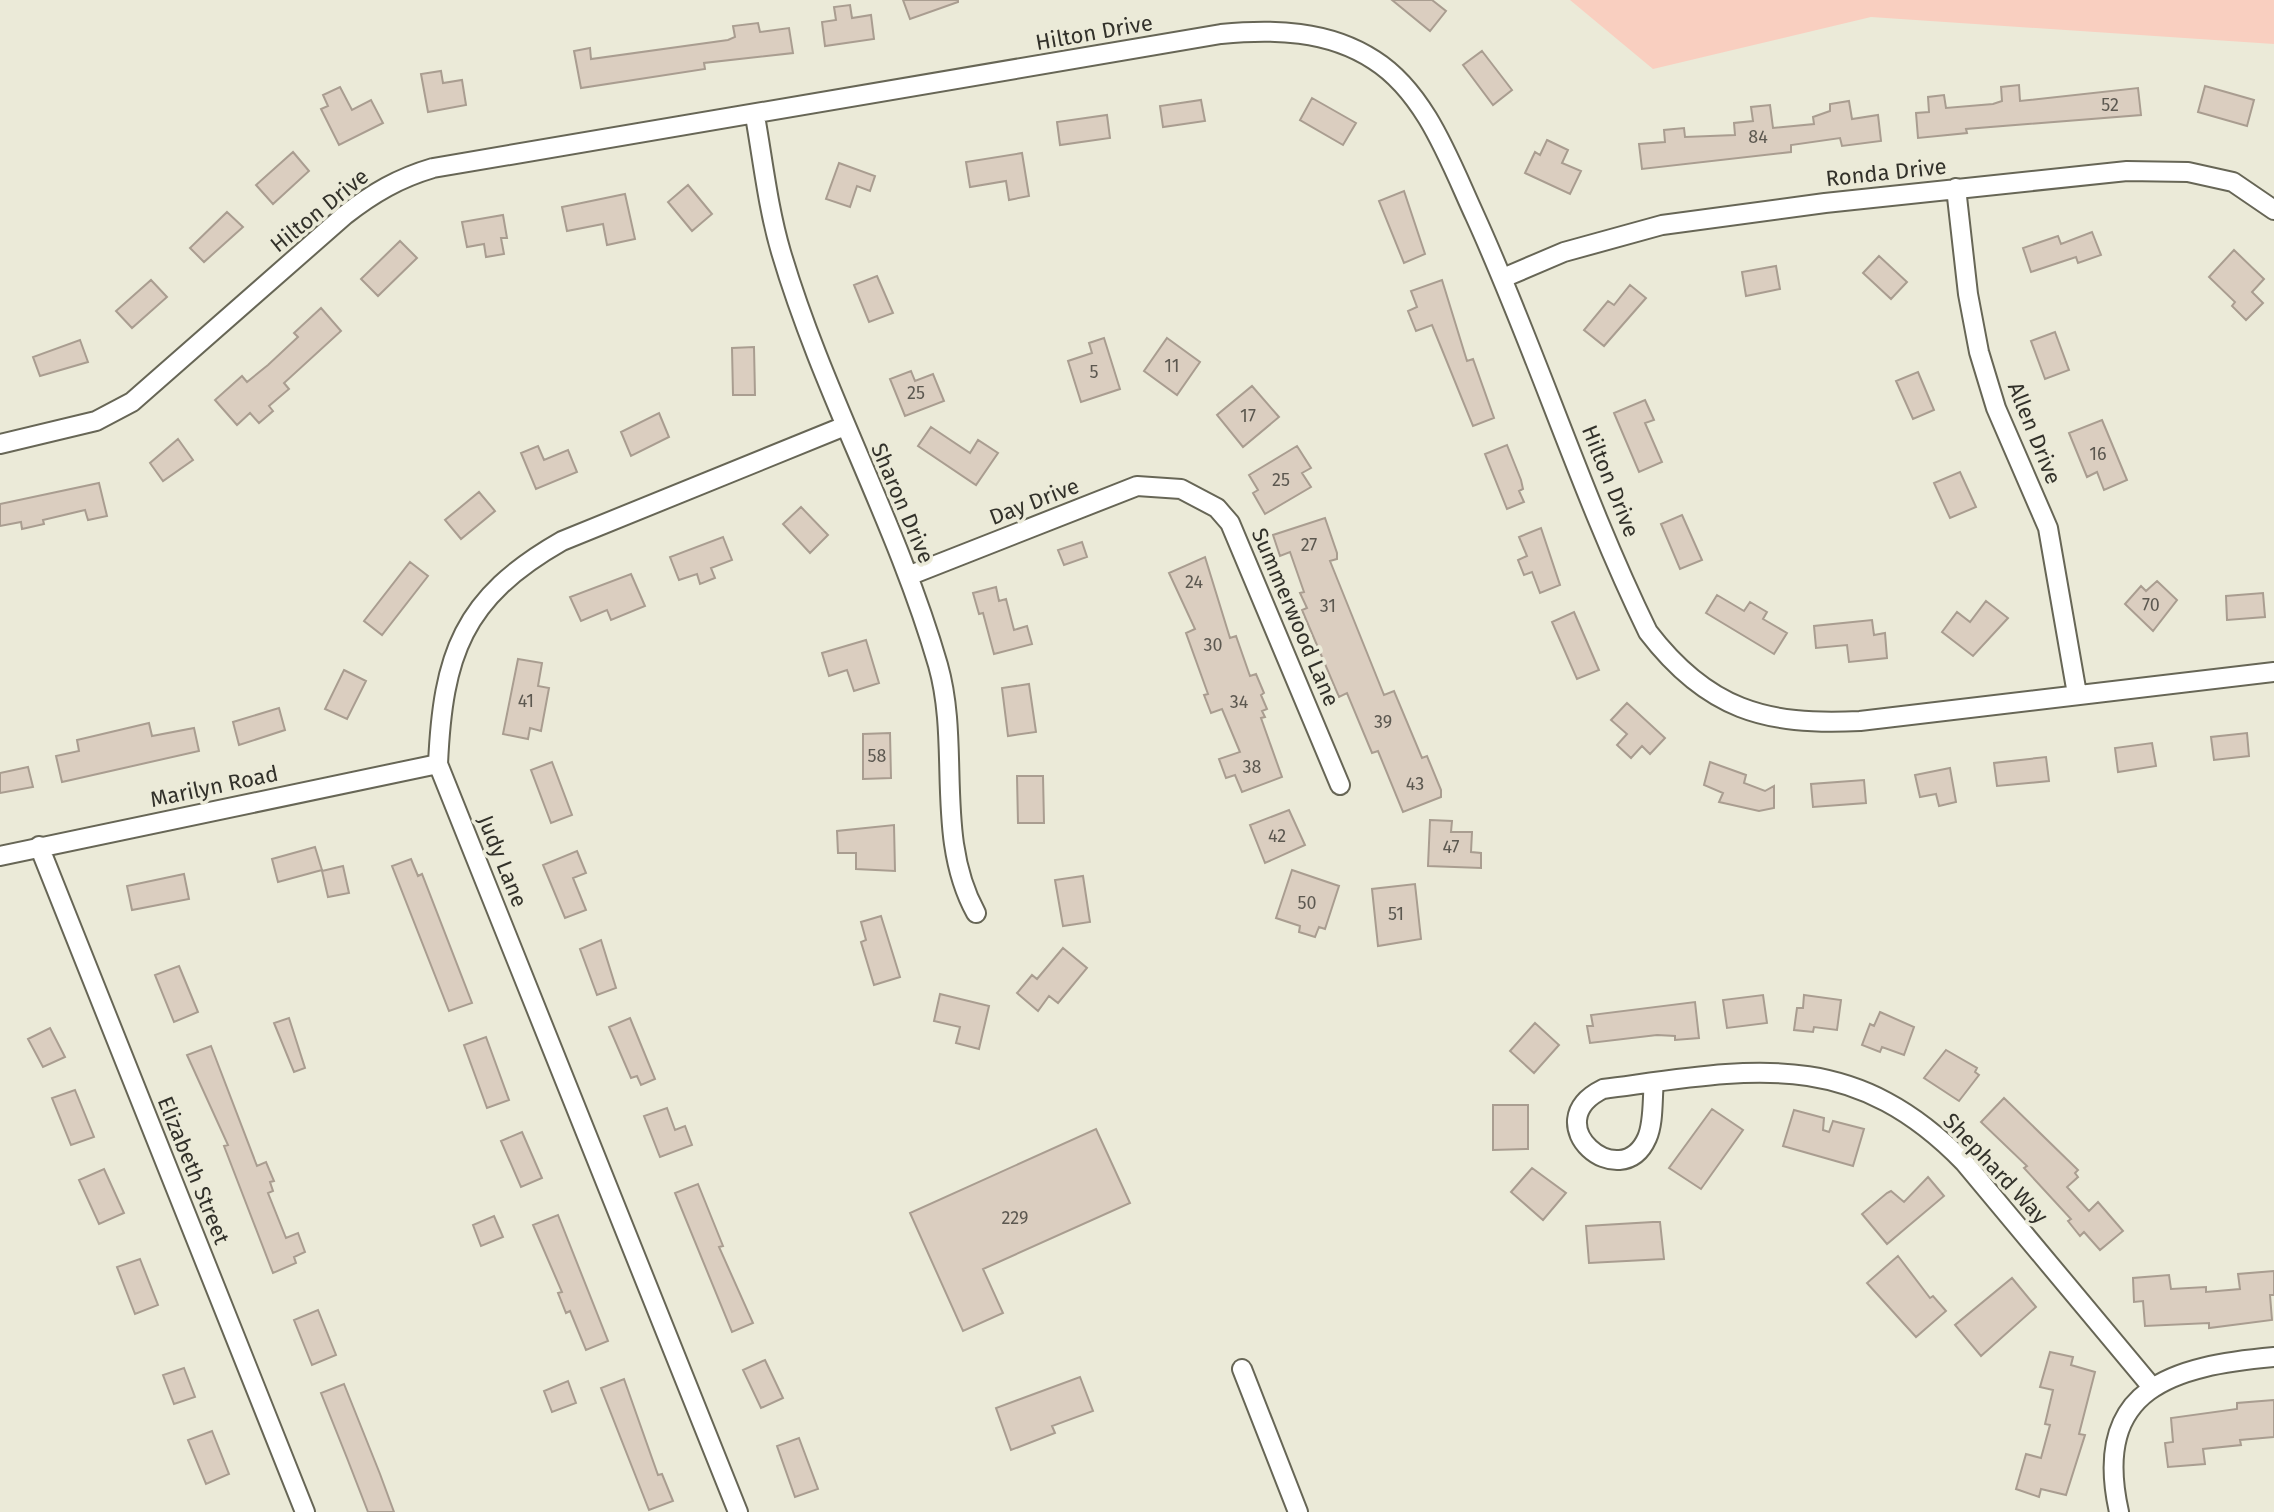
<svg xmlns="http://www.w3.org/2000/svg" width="2274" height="1512" viewBox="0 0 2274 1512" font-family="'Fira Sans',sans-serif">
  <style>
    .green { fill: #f9cfc0 }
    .building { fill: #dbcec0; stroke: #a99d90; stroke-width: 2 }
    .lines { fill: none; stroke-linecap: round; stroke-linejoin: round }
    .street-casing { stroke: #676656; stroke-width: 22 }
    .street { stroke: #fff; stroke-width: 18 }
    .labels { text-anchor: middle; stroke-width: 7; stroke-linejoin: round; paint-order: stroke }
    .number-label { font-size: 18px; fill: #5c5850 }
    .street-label { font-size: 22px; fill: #32312a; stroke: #ebead8 }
  </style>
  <rect width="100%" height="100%" fill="#ebead8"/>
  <!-- green -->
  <path class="green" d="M1570,0H2274V44L1871,17L1653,69Z"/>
  <!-- building -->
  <path class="building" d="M903,0H958V2L910,19Z
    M1392,0H1432L1446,11L1430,31Z
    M850,5L852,18L871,15L874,39L825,46L822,22L836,20L834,7Z
    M758,23L760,32L789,28L793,53L704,63L705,69L581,88L574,51L590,48L591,59L728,40L735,37L733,26Z
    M1482,51L1512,90L1493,105L1463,65Z
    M441,71L443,83L462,80L466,105L428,112L421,74Z
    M2019,85L2020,101L2138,88L2141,115L1966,129L1967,133L1918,138L1916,113L1929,112L1928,97L1944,95L1946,108L1993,104L2002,101L2001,87Z
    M2205,86L2254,100L2247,126L2198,112Z
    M340,87L352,110L371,100L383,123L339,145L321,109L328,106L323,95Z
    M1312,98L1356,123L1343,145L1300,120Z
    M1201,100L1205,121L1163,127L1160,106Z
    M1849,101L1852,119L1878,115L1881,141L1842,146L1840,138L1791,145V152L1642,169L1639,144L1665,142L1664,130L1684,128L1685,137L1735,135L1734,123L1753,121L1751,107L1770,105L1773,128L1814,124L1813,117L1830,111V104Z
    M1107,115L1110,138L1060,145L1057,122Z
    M1547,140L1568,150L1562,163L1581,171L1570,194L1525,173L1535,152L1540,155Z
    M293,152L309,171L273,204L256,185Z
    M1022,153L1029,196L1009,200L1006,181L970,187L966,162Z
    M839,163L875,176L870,191L857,186L850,207L826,199Z
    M688,185L712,214L692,231L668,202Z
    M1404,191L1425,254L1404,263L1379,201Z
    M625,194L635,239L607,245L603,224L567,231L562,207Z
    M227,212L243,227L204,262L190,248Z
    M503,215L507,238H501L504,254L486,257L484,244L467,247L462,222Z
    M2092,232L2101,255L2078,263L2076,257L2031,272L2023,248L2058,236L2061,244Z
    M400,241L417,258L378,296L361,279Z
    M2234,250L2264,279L2252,292L2263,303L2246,320L2232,306L2235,302L2209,277Z
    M1879,256L1907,282L1891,299L1863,273Z
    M1776,266L1780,289L1746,296L1742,272Z
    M877,276L893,313L869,322L854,285Z
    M151,280L167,297L132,328L116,311Z
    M1442,280L1467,361L1473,359L1494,418L1473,426L1432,325L1416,331L1408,311L1417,307L1411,291Z
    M1630,285L1646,298L1604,346L1584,330L1608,301L1614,305Z
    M321,308L341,331L284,383L289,389L269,406L273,411L259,423L250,413L237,425L215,400L242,376L247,382L268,365L298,337L294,333Z
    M2055,332L2069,370L2045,379L2031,341Z
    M1104,338L1120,389L1081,402L1068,361L1092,353L1089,343Z
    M1167,338L1200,362L1177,395L1144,371Z
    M80,340L88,362L40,376L33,357Z
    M754,347L755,395H733L732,348Z
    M911,371L915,381L933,374L944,401L905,416L890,379Z
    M1918,372L1934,410L1913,419L1896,381Z
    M1252,386L1279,417L1243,447L1217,415Z
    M1645,400L1654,420L1645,423L1662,462L1639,472L1614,413Z
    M659,413L669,437L631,456L621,432Z
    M2102,420L2127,480L2104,490L2097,472L2087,477L2069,433Z
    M931,427L970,453L978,440L998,453L976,485L918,446Z
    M178,439L193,460L163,481L150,463Z
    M1507,445L1521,480L1523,489L1519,491L1524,502L1507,509L1485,454Z
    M538,446L544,460L568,450L577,472L536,489L521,453Z
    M1297,446L1311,468L1302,473L1311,487L1265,514L1253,493L1258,490L1249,475Z
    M1960,472L1976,507L1950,518L1934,483Z
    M99,483L107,516L88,520L85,510L43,520L44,524L22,529L21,522L0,526V504Z
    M479,492L495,511L461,539L445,520Z
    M801,507L828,535L810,553L783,524Z
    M1682,515L1702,560L1680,569L1661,524Z
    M1325,518L1337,553V559L1330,561L1384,695L1394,691L1422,758L1427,756L1441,790V797L1403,812L1378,751L1372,753L1347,693L1339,697L1302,610L1307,608L1300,593L1304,592L1290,552L1280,556L1273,535Z
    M1541,528L1560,585L1540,593L1532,572L1524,575L1518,560L1527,556L1519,537Z
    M723,537L732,560L711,568L715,578L700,584L697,574L679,580L670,557Z
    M1082,542L1087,557L1064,565L1058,550Z
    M1205,557L1230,638L1236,636L1250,676L1256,674L1264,693L1261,695L1267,709L1262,711L1265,717L1261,718L1282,777L1242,792L1235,775L1226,778L1219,759L1240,752L1222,709L1211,713L1204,695L1208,694L1186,633L1195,629L1169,573Z
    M410,562L428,576L382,635L364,621Z
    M631,574L645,606L611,620L607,610L581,621L570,597Z
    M2157,581L2177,600L2153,631L2125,604L2141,586L2146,591Z
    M996,587L999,601L1006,599L1014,630L1027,626L1032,644L994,654L983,613L979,614L973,593Z
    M2263,593L2265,617L2227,620L2226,596Z
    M1717,595L1744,611L1750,602L1767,612L1763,619L1787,633L1774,654L1706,613Z
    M1986,601L2008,618L1973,656L1942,632L1957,612L1970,622Z
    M1574,612L1599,670L1577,679L1552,622Z
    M1872,620L1874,635L1885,633L1887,658L1849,662L1847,645L1816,648L1814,626Z
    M866,640L879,683L854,691L847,670L829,676L822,653Z
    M518,659L542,663L538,686L549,688L541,731L530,728L528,739L503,734Z
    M344,670L366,681L347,719L325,709Z
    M1029,684L1036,732L1008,736L1002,688Z
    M1627,703L1665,738L1650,754L1642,746L1631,758L1617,745L1627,734L1611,720Z
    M279,708L285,730L239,745L233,722Z
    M149,723L152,736L194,728L199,751L62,782L56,756L79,751L77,740Z
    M890,733L891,778L863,779V734Z
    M2247,733L2249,756L2214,760L2211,737Z
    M2152,743L2156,766L2118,772L2115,748Z
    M2046,757L2049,781L1997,786L1994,763Z
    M552,762L572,815L551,823L531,770Z
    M1710,762L1746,775L1744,783L1765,791L1774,786V808L1759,811L1719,802L1723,793L1704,785Z
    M28,767L33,787L0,793V773Z
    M1950,768L1956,802L1939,806L1936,794L1920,797L1915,775Z
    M1017,776H1043L1044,823H1018Z
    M1864,780L1866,803L1813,807L1811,784Z
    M1289,810L1305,845L1265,863L1250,825Z
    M1430,820L1452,821L1451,832H1472L1471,852L1481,853V868L1428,866Z
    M894,825L895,871L856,869V853H838L837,831Z
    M315,847L322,870L278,882L272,859Z
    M577,851L586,873L573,878L586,910L565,918L543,865Z
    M411,859L418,876L422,874L472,1003L449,1011L392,866Z
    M343,866L349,893L328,897L322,871Z
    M1292,870L1339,886L1325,929L1319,927L1315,937L1299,932L1300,926L1276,918Z
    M184,874L189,899L132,910L127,886Z
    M1083,876L1090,922L1063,926L1055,880Z
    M1415,884L1421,939L1378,946L1372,889Z
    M881,916L900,977L874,985L861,942L866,940L861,922Z
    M601,940L616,988L597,995L580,949Z
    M1063,948L1087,968L1058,1003L1049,996L1038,1011L1017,993L1032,975L1037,979Z
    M179,966L198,1012L174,1022L155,975Z
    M940,994L989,1006L979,1049L956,1043L960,1027L934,1021Z
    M1763,995L1767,1023L1727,1028L1723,1000Z
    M1804,995L1841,1000L1837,1030L1814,1027L1813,1032L1794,1030L1797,1008H1803Z
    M1695,1002L1699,1038L1675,1040V1036L1657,1035L1590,1043L1587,1026H1593L1591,1015Z
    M1880,1012L1914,1027L1904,1055L1882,1047L1880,1052L1862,1045L1870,1024L1874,1026Z
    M289,1018L305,1068L294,1072L274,1023Z
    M630,1018L655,1079L641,1085L637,1076L631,1078L609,1027Z
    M1535,1023L1559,1045L1534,1073L1510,1051Z
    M50,1028L65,1057L43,1067L28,1039Z
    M486,1037L509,1100L487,1108L464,1045Z
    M211,1046L257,1166L266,1162L274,1181L270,1182L273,1191L268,1193L286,1238L298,1233L305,1252L294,1257L296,1263L273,1273L224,1146L228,1145L187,1055Z
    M1946,1050L1977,1068L1975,1072L1979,1075L1959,1101L1924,1078Z
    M75,1090L94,1137L71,1145L52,1098Z
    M2004,1098L2078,1170L2075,1173L2078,1177L2067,1187L2089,1211L2098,1202L2123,1231L2100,1250L2084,1232L2080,1236L2068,1221L2071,1219L2024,1168L2027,1166L1981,1122Z
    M1493,1105H1528V1149L1493,1150Z
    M667,1108L675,1130L685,1126L692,1145L660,1157L644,1116Z
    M1712,1109L1743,1130L1701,1189L1669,1168Z
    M1794,1110L1824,1118L1823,1130L1829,1132L1833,1121L1864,1129L1853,1166L1783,1146Z
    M1096,1129L1130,1203L983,1269L1003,1313L963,1331L910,1213Z
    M522,1132L542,1178L521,1187L501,1141Z
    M1532,1168L1566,1193L1543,1220L1511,1192Z
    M104,1169L124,1213L99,1224L79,1180Z
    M1928,1177L1944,1196L1887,1244L1862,1214L1887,1193L1891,1191L1904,1202Z
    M698,1184L723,1246L719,1247L753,1323L732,1332L675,1193Z
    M558,1215L608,1341L586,1350L570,1311L566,1313L558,1293L562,1292L533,1225Z
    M494,1216L503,1237L481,1246L473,1225Z
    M1653,1222H1660L1664,1259L1589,1263L1586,1226Z
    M1898,1256L1930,1298L1933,1296L1946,1311L1916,1337L1867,1283Z
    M140,1259L158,1305L135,1314L117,1267Z
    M2274,1271V1295H2270L2272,1320L2209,1328V1323L2145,1326L2143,1301L2134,1302L2133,1278L2169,1275L2171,1289L2206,1287V1292L2240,1289L2238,1274Z
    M2012,1278L2036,1307L1981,1356L1955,1325Z
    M318,1310L336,1355L312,1365L294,1320Z
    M2050,1352L2073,1357L2071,1365L2095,1372L2079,1434L2085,1435L2066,1495L2041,1489L2039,1497L2016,1489L2026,1454L2041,1458L2050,1425L2045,1424L2053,1390L2040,1387Z
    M765,1360L783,1398L761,1408L743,1370Z
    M184,1368L195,1397L174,1404L163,1375Z
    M1080,1377L1093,1411L1052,1426L1055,1433L1011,1450L996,1408Z
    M624,1379L658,1475L662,1474L673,1501L649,1510L601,1388Z
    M568,1381L576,1403L552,1412L544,1391Z
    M344,1384L380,1474L394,1512H368L347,1458L321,1393Z
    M2274,1400V1437L2240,1440L2241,1445L2203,1449L2205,1464L2168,1467L2165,1443L2173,1442L2171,1418L2237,1409V1403Z
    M212,1431L229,1474L206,1484L188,1440Z
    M799,1438L818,1489L795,1497L777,1446Z"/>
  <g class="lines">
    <defs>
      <path id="street" d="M755,116C763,161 768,208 781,252C823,394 897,523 938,665C961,746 934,837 976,913
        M1956,188L1968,294L1979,352L1996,408L2048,528L2077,694
        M1503,278L1564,252L1662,225L1825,203L2127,171L2188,172L2233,182L2274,210
        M0,444L96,421L132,402L345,215C373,193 399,178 433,168L1221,34C1273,29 1328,30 1374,60C1426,93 1450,162 1475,216C1537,352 1582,497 1648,632C1707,709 1765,726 1860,721L2274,672
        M908,576L1137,486L1181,489L1217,508L1230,523L1340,785
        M39,846L305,1512
        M0,856L438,764
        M1654,1082C1652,1099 1654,1122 1647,1138C1621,1197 1534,1123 1603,1089C1748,1070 1850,1045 1964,1162L2151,1386
        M1242,1369L1298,1512
        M738,1512L438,764C443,655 462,598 562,541L845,426
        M2119,1512C2091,1387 2174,1366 2274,1357"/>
    </defs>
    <!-- street casing -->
    <use href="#street" class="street-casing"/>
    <!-- street -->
    <use href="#street" class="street"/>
  </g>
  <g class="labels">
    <!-- number labels -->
    <g class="number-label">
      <text x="2110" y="111">52</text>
      <text x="1758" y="143">84</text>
      <text x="1172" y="372">11</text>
      <text x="1094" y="378">5</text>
      <text x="916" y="399">25</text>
      <text x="1248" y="422">17</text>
      <text x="2098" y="460">16</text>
      <text x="1281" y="486">25</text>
      <text x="1309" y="551">27</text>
      <text x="1194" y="588">24</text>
      <text x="2151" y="611">70</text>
      <text x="1328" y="612">31</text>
      <text x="1213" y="651">30</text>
      <text x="526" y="707">41</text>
      <text x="1239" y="708">34</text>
      <text x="1383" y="728">39</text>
      <text x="877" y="762">58</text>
      <text x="1252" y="773">38</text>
      <text x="1415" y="790">43</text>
      <text x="1277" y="842">42</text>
      <text x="1451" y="853">47</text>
      <text x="1307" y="909">50</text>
      <text x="1396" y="920">51</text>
      <text x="1015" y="1224">229</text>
    </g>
    <!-- street labels -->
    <g class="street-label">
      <text transform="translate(1094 32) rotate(-10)" y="8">Hilton Drive</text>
      <text transform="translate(1886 172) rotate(-6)" y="8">Ronda Drive</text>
      <text transform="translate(319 210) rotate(-39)" y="8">Hilton Drive</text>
      <text transform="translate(2035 433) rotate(68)" y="8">Allen Drive</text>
      <text transform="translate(1611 481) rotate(68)" y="8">Hilton Drive</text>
      <text transform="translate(1034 501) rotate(-21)" y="8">Day Drive</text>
      <text transform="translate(903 503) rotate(67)" y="8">Sharon Drive</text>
      <text transform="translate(1296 617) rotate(67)" y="8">Summerwood Lane</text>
      <text transform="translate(214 786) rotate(-12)" y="8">Marilyn Road</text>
      <text transform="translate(503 861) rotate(68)" y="8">Judy Lane</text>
      <text transform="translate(1996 1168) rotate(47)" y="8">Shephard Way</text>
      <text transform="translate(194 1170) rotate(68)" y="8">Elizabeth Street</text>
    </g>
  </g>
</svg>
